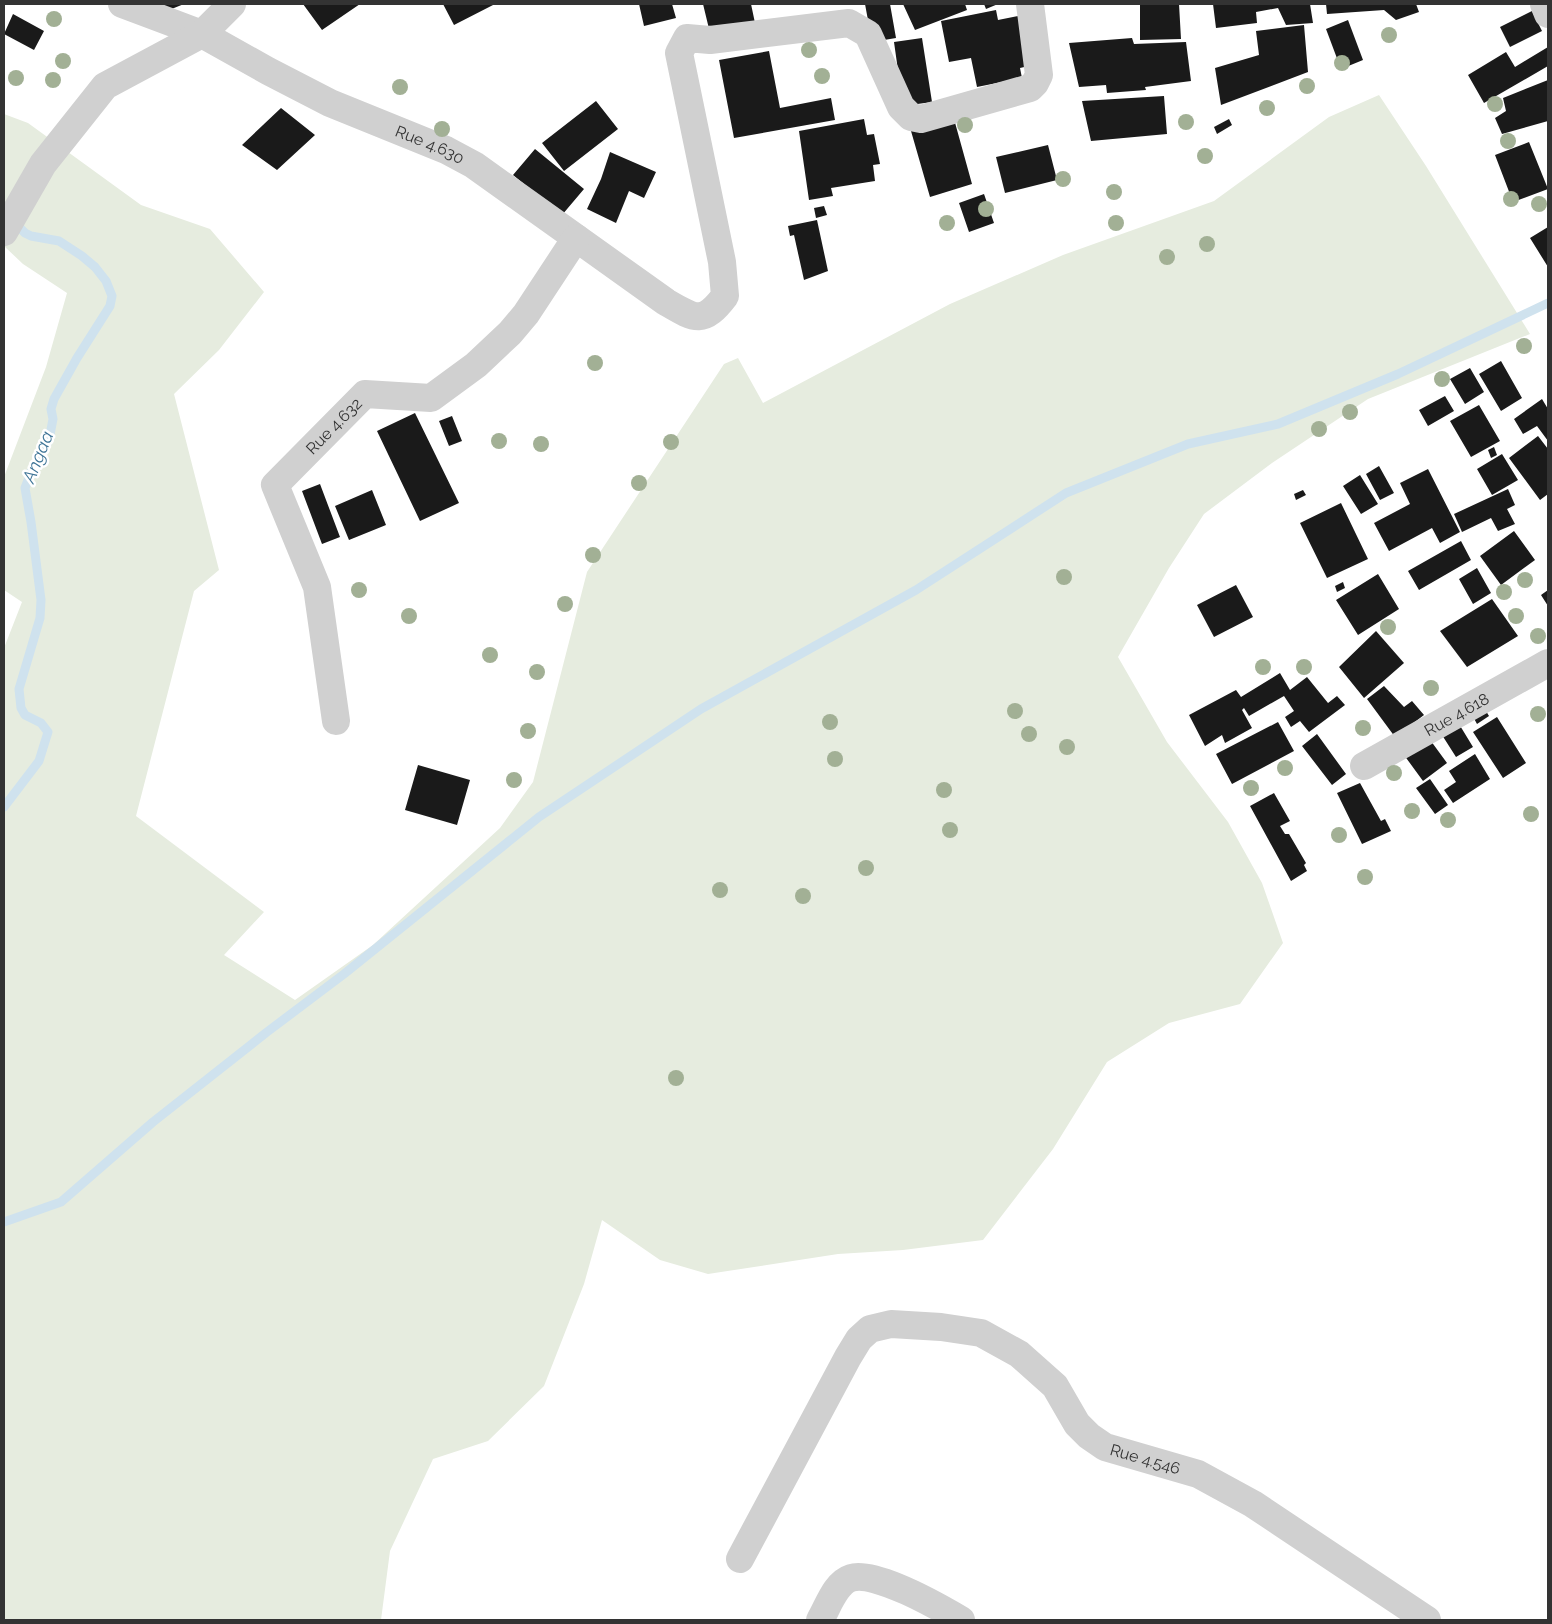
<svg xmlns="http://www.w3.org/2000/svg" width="1552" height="1624" viewBox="0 0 1552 1624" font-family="Raleway,sans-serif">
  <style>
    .green { fill: #e6ecdf }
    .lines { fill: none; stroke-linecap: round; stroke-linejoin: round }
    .stream { stroke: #cfe2ee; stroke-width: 9 }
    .building { fill: #1a1a1a }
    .minor { stroke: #d0d0d0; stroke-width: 28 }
    .tree { fill: #a2b095 }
    .labels { text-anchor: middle; stroke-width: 5; stroke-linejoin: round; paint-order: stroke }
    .street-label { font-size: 16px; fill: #333; stroke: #fff }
    .water-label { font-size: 18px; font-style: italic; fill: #3f7597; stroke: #fff }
  </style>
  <rect width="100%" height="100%" fill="#fff"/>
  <!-- green -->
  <path class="green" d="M1379,95L1426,166L1530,334L1368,399L1272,463L1204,514L1169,568L1118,657L1167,742L1228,822L1262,883L1283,943L1240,1004L1169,1023L1107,1062L1053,1149L983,1240L903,1250L838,1254L708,1274L660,1260L602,1220L584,1284L544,1386L488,1441L433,1459L390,1551L381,1620H4V648L22,602L4,590V477L46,367L67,293L23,264L4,246V114L28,123L141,205L210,229L264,292L219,350L174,394L219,570L194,591L136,816L264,912L224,955L295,1000L373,945L500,828L533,782L587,572L724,364L738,358L763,403L950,304L1063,255L1214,201L1329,117Z"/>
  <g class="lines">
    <!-- stream -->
    <path class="stream" d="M4,807L39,761L48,732L41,723L25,715L21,708L19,689L40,618L41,600L31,522L25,488L32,470L49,440L53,419L51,409L54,399L77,358L110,306L112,296L106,281L95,267L82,256L59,241L31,236L25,233L14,222
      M4,1222L61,1202L153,1122L267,1032L344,974L539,817L701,709L916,590L1066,493L1188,444L1278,424L1398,374L1548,303"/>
  </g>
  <!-- building -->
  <path class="building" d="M138,4H184L164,12Z
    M303,4H360L322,30Z
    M443,4H495L454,25Z
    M639,4H672L676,18L644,26Z
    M703,4H751L755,23L710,33Z
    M865,4H890L896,38L872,42Z
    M903,4H965L967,10L915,30Z
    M984,4H998L986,9Z
    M1140,4H1179L1181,39L1140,40Z
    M1213,4H1310L1313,23L1286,25L1278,8L1256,12L1257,23L1216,28Z
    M1326,4H1416L1419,12L1396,20L1384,10L1327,14Z
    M996,10L998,20L1023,15L1033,65L1020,68L1022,78L977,87L971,58L949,62L941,21Z
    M1532,11L1542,31L1510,47L1500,27Z
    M13,14L44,31L34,50L4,34Z
    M1348,20L1363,60L1341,69L1326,29Z
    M1304,25L1308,72L1221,105L1215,68L1259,55L1256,31Z
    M922,38L932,102L903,106L894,42Z
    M1132,38L1134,44L1186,42L1191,81L1145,87L1146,90L1107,93L1106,85L1079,87L1069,43Z
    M1548,47V66L1484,103L1468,75L1506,52L1515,67Z
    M769,51L780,108L831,98L835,120L734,138L719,60Z
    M1548,80V121L1502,134L1495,118L1506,111L1503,98Z
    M1164,96L1167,134L1091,141L1082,101Z
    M596,101L618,129L564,171L542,143Z
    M281,108L315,135L277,170L242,145Z
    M864,119L867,135L874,134L880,164L873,165L875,181L831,188L833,196L809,200L799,131Z
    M954,119L972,184L930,197L911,131Z
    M1229,119L1232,125L1217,134L1214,127Z
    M1529,142L1548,189L1513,202L1495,155Z
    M1048,145L1057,180L1005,193L996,157Z
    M535,149L584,189L562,215L513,175Z
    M610,152L656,172L644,198L629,191L616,223L587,209L601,179Z
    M984,194L994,223L969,232L959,203Z
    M824,206L827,215L816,218L814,208Z
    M817,220L828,271L804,280L794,235L790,236L788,226Z
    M1548,227V267L1530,238Z
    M1501,361L1522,398L1501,411L1479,374Z
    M1470,368L1484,392L1465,404L1450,379Z
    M1445,396L1454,411L1428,426L1419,410Z
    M1542,399L1548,409V441L1537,426L1523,434L1514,419Z
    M1479,405L1500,441L1471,457L1450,421Z
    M415,413L459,503L420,521L377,431Z
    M452,416L462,441L449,446L439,421Z
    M1538,436L1548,449V494L1540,500L1509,458Z
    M1494,447L1497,455L1491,458L1488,450Z
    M1502,454L1518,480L1492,495L1477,469Z
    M1379,466L1394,493L1380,500L1366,474Z
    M1428,469L1460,532L1440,543L1432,528L1389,551L1374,523L1410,504L1400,483Z
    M1360,475L1378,504L1361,514L1343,486Z
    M320,484L340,537L322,544L302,491Z
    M1508,489L1515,505L1507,509L1515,524L1498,531L1491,518L1462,532L1454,514Z
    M372,490L386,525L349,540L335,506Z
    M1303,490L1306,495L1296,500L1294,494Z
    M1341,503L1368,559L1327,578L1300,523Z
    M1514,531L1535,560L1501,585L1480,556Z
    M1461,541L1471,560L1419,590L1408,571Z
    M1477,568L1491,593L1473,604L1459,579Z
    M1378,574L1399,609L1358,635L1336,600Z
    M1343,582L1345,588L1337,592L1335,586Z
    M1236,585L1253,617L1214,637L1197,605Z
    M1548,590V606L1541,595Z
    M1492,599L1518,636L1467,667L1440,631Z
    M1376,631L1404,663L1364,698L1339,667Z
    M1280,673L1290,690L1307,677L1328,703L1337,696L1345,705L1309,732L1300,721L1291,727L1285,717L1294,711L1284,696L1249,716L1244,708L1242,710L1252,728L1225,743L1222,735L1205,746L1189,715L1236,690L1241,697Z
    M1384,686L1404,707L1412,701L1424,715L1395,737L1367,699Z
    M1483,706L1489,716L1477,724L1471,713Z
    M1497,717L1526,763L1503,778L1473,732Z
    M1278,722L1294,751L1232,784L1216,754Z
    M1459,724L1473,747L1456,757L1442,735Z
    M1317,734L1346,774L1332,785L1302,746Z
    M1428,737L1447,763L1423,781L1404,755Z
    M1475,754L1490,779L1453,803L1444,790L1456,782L1449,771Z
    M418,765L470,780L457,825L405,810Z
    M1430,779L1448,805L1435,814L1416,788Z
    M1360,783L1381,821L1385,819L1391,831L1362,844L1337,793Z
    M1274,793L1290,821L1280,826L1285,834H1289L1306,863L1304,865L1307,871L1291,881L1250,806Z"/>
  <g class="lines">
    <!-- minor -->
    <g class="minor">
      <path id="s1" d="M122,4L202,34L268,71L330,103L446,150L474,165L666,302C695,319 703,325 725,296L722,262L679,53L687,38L710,40L849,23L868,34L901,107L911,117L921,119L1030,88L1035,83L1039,75L1030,4"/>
      <path d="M1544,4L1548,14"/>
      <path d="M4,232L43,164L105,86L202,34L232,4"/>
      <path id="s2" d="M336,721L317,587L275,485L365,394L431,398L476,365L510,333L526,314L576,238"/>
      <path id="s3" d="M1364,766L1548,663"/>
      <path id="s4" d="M740,1559L848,1357L859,1339L870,1329L891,1324L941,1327L981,1333L1019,1354L1055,1386L1077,1424L1089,1436L1105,1447L1198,1474L1253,1504L1427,1620"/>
      <path d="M820,1620C828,1607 835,1583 851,1578C875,1570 939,1607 961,1620"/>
    </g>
  </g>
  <!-- trees -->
  <g class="tree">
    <circle cx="54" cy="19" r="8"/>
    <circle cx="1389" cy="35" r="8"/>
    <circle cx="809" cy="50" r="8"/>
    <circle cx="63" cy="61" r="8"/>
    <circle cx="1342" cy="63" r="8"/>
    <circle cx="822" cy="76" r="8"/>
    <circle cx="16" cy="78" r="8"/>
    <circle cx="53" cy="80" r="8"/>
    <circle cx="1307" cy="86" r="8"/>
    <circle cx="400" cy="87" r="8"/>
    <circle cx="1495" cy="104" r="8"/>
    <circle cx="1267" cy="108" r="8"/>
    <circle cx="1186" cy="122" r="8"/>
    <circle cx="965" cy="125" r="8"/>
    <circle cx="442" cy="129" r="8"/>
    <circle cx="1508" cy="141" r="8"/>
    <circle cx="1205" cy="156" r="8"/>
    <circle cx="1063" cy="179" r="8"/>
    <circle cx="1114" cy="192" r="8"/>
    <circle cx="1511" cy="199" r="8"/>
    <circle cx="1539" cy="204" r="8"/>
    <circle cx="986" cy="209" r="8"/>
    <circle cx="947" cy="223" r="8"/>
    <circle cx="1116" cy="223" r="8"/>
    <circle cx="1207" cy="244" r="8"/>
    <circle cx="1167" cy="257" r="8"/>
    <circle cx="1524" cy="346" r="8"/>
    <circle cx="595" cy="363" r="8"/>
    <circle cx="1442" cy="379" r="8"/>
    <circle cx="1350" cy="412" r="8"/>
    <circle cx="1319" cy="429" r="8"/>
    <circle cx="499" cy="441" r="8"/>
    <circle cx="671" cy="442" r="8"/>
    <circle cx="541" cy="444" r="8"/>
    <circle cx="639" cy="483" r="8"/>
    <circle cx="593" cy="555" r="8"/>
    <circle cx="1064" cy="577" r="8"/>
    <circle cx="1525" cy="580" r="8"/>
    <circle cx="359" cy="590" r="8"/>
    <circle cx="1504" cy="592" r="8"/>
    <circle cx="565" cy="604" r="8"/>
    <circle cx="409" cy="616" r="8"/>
    <circle cx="1516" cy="616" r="8"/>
    <circle cx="1388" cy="627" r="8"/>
    <circle cx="1538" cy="636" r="8"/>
    <circle cx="490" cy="655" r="8"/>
    <circle cx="1263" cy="667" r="8"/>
    <circle cx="1304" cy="667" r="8"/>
    <circle cx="537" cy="672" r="8"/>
    <circle cx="1431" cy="688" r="8"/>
    <circle cx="1015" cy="711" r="8"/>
    <circle cx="1538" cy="714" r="8"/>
    <circle cx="830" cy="722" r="8"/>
    <circle cx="1363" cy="728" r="8"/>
    <circle cx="528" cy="731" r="8"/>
    <circle cx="1029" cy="734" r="8"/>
    <circle cx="1067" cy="747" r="8"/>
    <circle cx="835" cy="759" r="8"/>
    <circle cx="1285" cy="768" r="8"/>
    <circle cx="1394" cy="773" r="8"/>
    <circle cx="514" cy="780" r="8"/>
    <circle cx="1251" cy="788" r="8"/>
    <circle cx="944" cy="790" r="8"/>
    <circle cx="1412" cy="811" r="8"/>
    <circle cx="1531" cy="814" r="8"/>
    <circle cx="1448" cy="820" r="8"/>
    <circle cx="950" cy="830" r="8"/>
    <circle cx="1339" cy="835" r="8"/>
    <circle cx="866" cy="868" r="8"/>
    <circle cx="1365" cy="877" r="8"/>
    <circle cx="720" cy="890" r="8"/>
    <circle cx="803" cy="896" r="8"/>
    <circle cx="676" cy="1078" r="8"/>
  </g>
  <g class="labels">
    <!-- street labels -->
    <g class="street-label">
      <text dy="6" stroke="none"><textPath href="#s1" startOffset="339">Rue 4.630</textPath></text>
      <text dy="6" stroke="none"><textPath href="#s2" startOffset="329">Rue 4.632</textPath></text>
      <text dy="6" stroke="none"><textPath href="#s3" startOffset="106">Rue 4.618</textPath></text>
      <text dy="6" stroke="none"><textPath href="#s4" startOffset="591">Rue 4.546</textPath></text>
    </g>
    <!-- water labels -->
    <g class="water-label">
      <text transform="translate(38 457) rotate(-68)" y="6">Angaa</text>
    </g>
  </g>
  <!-- border -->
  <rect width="1552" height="1624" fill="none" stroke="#333333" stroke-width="10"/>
</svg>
